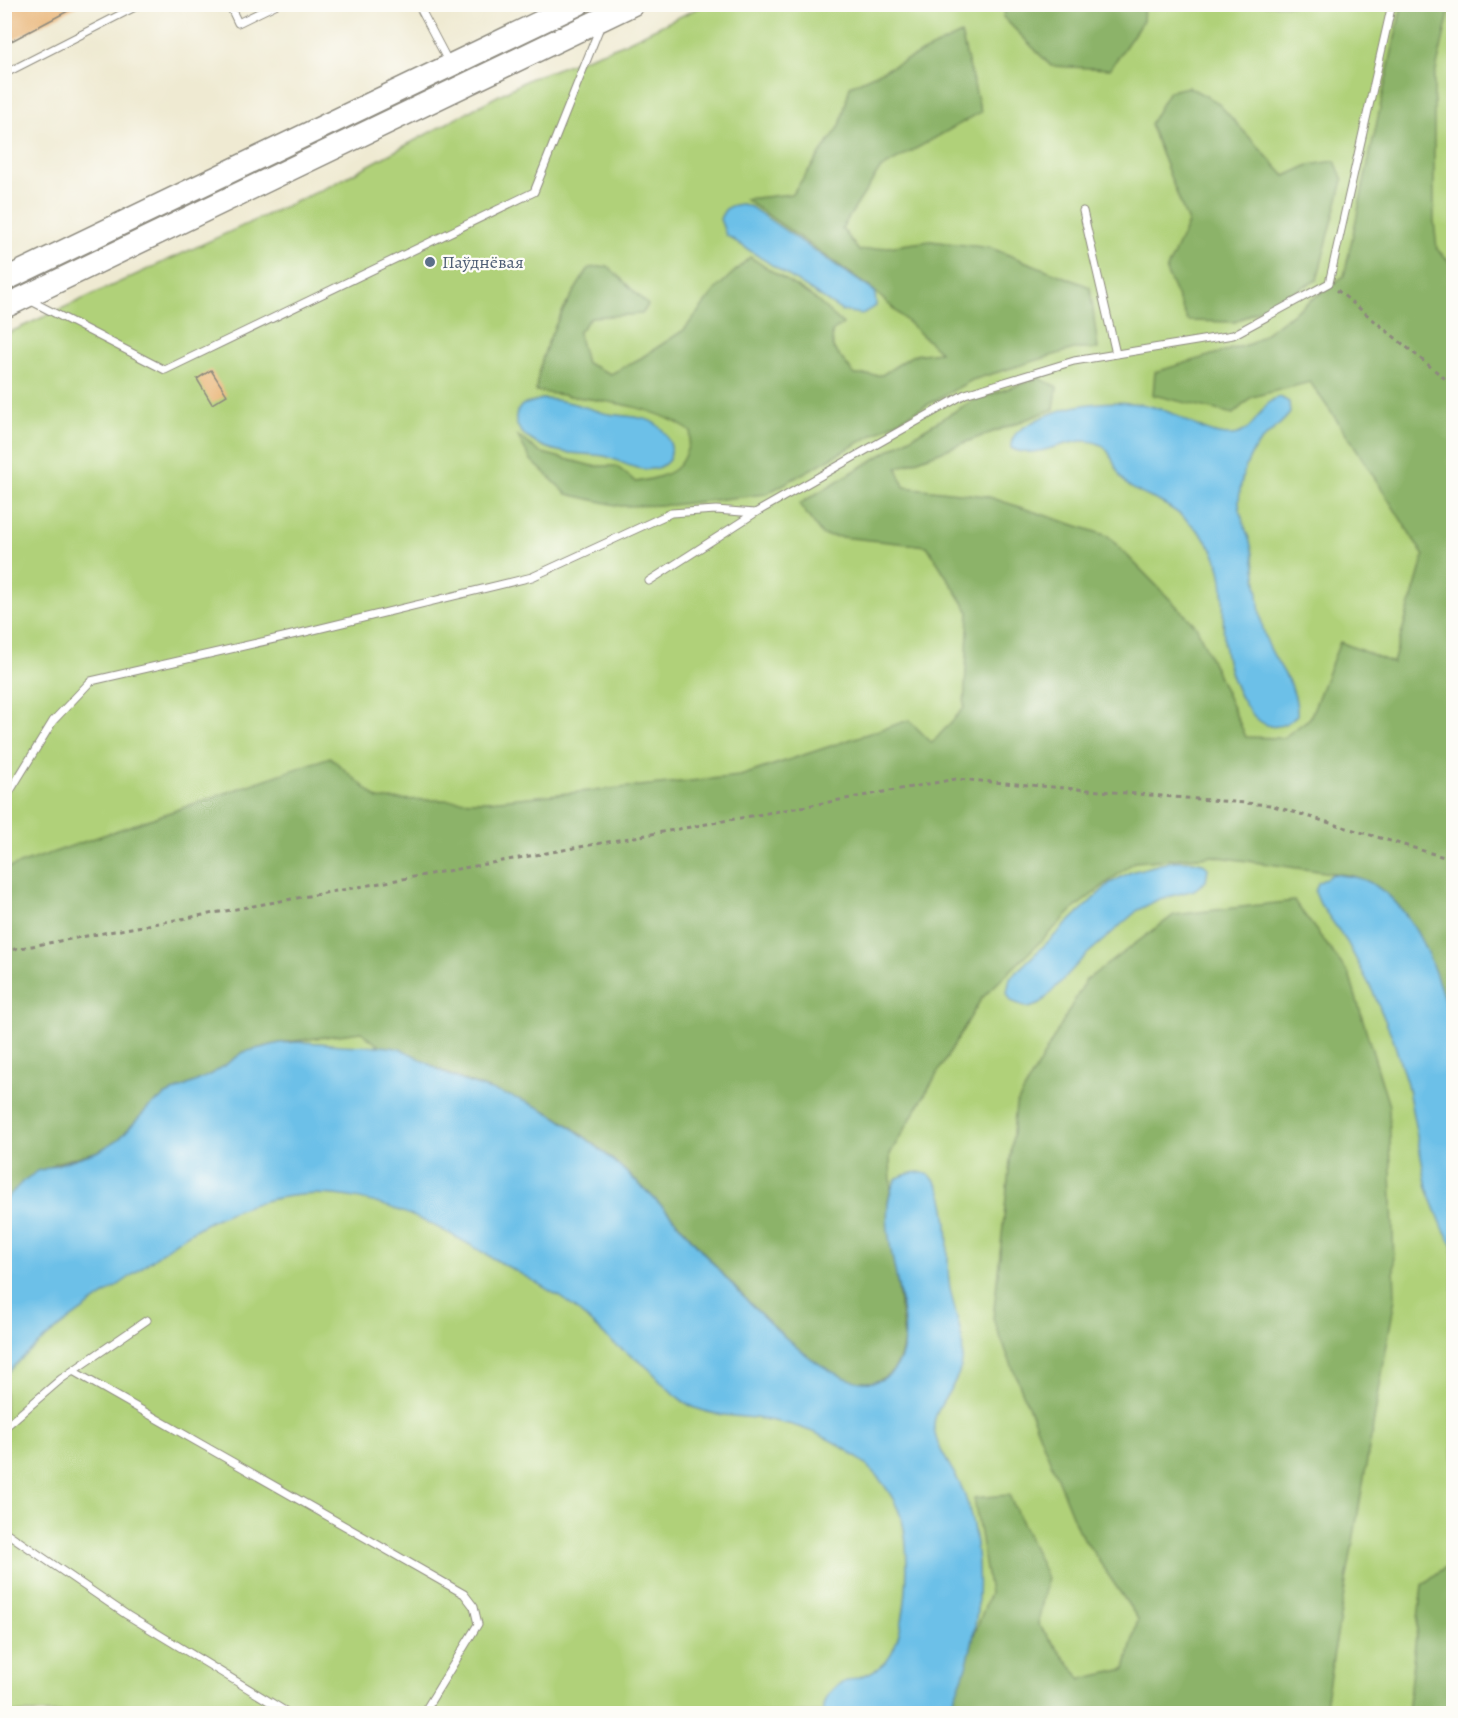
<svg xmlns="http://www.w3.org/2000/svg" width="1458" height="1718" viewBox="0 0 1458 1718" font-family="Alegreya,serif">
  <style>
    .green { fill: #b0d179; stroke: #6e7e52; stroke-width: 1.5 }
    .forest { fill: #8cb369; stroke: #5c6f4a; stroke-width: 1.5 }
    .water { fill: #6cc0e8; stroke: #4c768a; stroke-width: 1.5 }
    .building { fill: #eab97f }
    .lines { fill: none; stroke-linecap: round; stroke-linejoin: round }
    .service-casing { stroke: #8d8a7e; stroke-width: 9 }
    .trunk-casing { stroke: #8d8a7e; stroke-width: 25 }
    .path { stroke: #8d8a7e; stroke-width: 3; stroke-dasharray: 4.5 4.5; stroke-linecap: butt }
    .service { stroke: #fff; stroke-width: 7 }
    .trunk { stroke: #fff; stroke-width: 22 }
    .service-dot { fill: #5c6f8a; stroke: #fdfcf7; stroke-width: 2 }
    .labels { text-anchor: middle; stroke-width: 4.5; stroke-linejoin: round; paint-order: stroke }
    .service-label { font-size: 18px; fill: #4e5e75; stroke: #fdfcf7; text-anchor: start }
  </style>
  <rect width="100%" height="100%" fill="#fdfcf7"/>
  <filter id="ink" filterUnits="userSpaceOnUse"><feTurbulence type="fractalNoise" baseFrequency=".0167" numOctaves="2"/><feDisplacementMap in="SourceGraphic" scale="12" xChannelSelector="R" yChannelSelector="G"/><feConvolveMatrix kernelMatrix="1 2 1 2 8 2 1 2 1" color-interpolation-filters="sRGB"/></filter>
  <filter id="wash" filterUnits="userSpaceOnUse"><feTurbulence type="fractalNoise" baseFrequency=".008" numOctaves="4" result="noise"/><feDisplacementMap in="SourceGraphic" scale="24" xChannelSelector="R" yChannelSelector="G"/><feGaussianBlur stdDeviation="1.35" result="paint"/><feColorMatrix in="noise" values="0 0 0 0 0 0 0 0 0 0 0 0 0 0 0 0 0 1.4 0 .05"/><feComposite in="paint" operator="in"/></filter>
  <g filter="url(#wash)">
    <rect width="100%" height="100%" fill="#efead2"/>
    <!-- green -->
    <path class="green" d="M704,5H1453V1713H5L4,335L332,185L529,79L621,45Z"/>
    <!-- forest -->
    <path class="forest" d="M1007,5H1144L1143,21L1110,69L1051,66L1003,17Z
      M1402,5H1451L1434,79V221L1437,249L1454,267L1453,1033C1437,975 1416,899 1353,876L1212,856L1134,862L1076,907L981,999L890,1154L891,1188L888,1202L904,1338C902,1357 898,1370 881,1379C824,1408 702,1246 665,1209C633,1177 597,1143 558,1118C530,1100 497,1093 466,1081C444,1074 426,1061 405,1052C398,1048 391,1049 383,1047C375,1045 367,1036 361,1032L280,1043L244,1052L212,1074L166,1095L148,1108L119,1139L99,1151L56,1163L10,1195L5,1201V869L330,757L378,799L489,801L740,776L909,720L932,743L964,708L969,612L927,546L822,535L799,504L972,401L1039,378L1057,387L1054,409L897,468L904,487L986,496L1108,536L1196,626L1246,737L1283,738L1310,718L1340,642L1393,663L1424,556L1352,442L1310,382L1252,397L1233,414L1153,395L1155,372L1252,343L1344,276Z
      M961,34L981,112L880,169L842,228L859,251L930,241L991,248L1090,287L1098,349H1074L972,380L766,494L671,505L620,506L567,494L531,460L517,435L539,452L592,466H616L636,482C672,475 685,471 691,432C650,401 586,400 536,391C540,346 564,306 589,268L608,266L648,305L642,314L591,317L578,333L586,363L611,374L641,358L684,330L716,289L750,257L814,298L843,324L832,332L833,348L855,375H882L913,355L940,352L870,287L745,199L792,194L840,126L850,86Z
      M1189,87L1217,102L1285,176L1309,165L1335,161L1343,180L1317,280L1235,322L1188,321L1166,271L1188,223L1150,124L1169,91Z
      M1294,901L1349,974L1389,1106L1395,1298L1324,1710L1302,1714H944L990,1593L974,1498L1009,1495L1047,1578L1038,1624L1081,1679L1125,1669L1138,1619L1078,1530L993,1319L1016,1105L1086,980L1174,915Z
      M1453,1561V1713H1407L1422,1585Z"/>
    <!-- water -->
    <path class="water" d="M742,204L751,207L875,292L876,306L862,314L842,311L726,235L720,219C725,207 729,205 742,204Z
      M1280,397L1289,402L1290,413C1279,428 1262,436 1252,453C1244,467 1240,484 1239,501C1239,517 1247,530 1251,545C1260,578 1255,612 1268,644C1279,669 1298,686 1297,715C1260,753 1232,687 1226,656C1219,623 1230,585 1214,553C1203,532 1182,514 1162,503C1150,497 1137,493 1126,484C1110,469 1116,442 1086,441C1061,440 1034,461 1011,448C1010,434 1022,428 1033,422C1069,402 1124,396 1163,410C1184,417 1207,436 1231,435C1257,434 1259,401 1280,397Z
      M542,399C565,399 583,407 604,413C630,419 658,411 670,443C672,449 672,455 668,461C662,468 652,470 643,469C629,468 617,459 604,456C587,453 570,455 554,450C535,445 502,427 522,405Z
      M1173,861H1193L1202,863L1208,868L1206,881L1194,890L1159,899L1138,910L1085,956L1040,1004L1029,1008L1011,1001L1007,993L1010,978L1110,883L1131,872Z
      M1333,874C1345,876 1358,876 1369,882C1420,908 1439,982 1454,1033L1453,1246L1443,1228L1427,1188L1407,1084L1393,1039L1373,992L1347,942L1320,904L1315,892L1318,883Z
      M299,1042C313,1042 327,1044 340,1045C360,1047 381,1044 400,1049C417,1055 432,1067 449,1075C485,1091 525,1096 559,1119C597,1144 631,1176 664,1208C697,1241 845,1438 896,1367C926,1326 866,1228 896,1179C959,1145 945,1250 949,1281C952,1308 966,1335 962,1362C958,1386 933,1408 934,1427C936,1451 956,1471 964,1493C988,1561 982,1650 946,1713H823C827,1672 861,1685 883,1664C909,1640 911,1552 902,1520C884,1463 823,1428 768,1420C742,1415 716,1418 691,1406C673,1397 662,1381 648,1368C636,1357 622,1351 611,1341C596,1328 583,1314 567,1302C544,1286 519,1273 494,1259C399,1202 321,1168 213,1220C182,1235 155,1258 127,1279C85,1309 41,1337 5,1375L4,1201L23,1181L38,1171L99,1151L119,1139L148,1108L166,1095L212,1074L244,1052L280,1043Z"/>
    <g id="blocks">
      <!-- building -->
      <path class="building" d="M4,4H81L4,45Z
        M211,370L227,395L212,404L197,379Z"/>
    </g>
  </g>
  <g filter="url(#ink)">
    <use href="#blocks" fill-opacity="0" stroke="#8d8a7e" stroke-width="1.5"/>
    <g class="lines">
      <defs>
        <path id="service" d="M229,4L238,23L277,4
          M418,4L449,63
          M4,74L141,4
          M1083,211L1116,354
          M31,301L165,370L534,192L600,27
          M649,581L755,513L965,394L1074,361L1233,335L1329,283L1392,4
          M4,801L53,721L91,681L305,632L532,577L671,513L716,510L755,513
          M73,1371L464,1594L474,1607L478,1624L423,1714
          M4,1428L61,1379L147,1320
          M4,1531L127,1615L290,1714"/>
        <path id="trunk" d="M4,280L578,4
          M4,307L633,4"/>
      </defs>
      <!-- service casing -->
      <use href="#service" class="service-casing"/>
      <!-- trunk casing -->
      <use href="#trunk" class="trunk-casing"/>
      <!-- path -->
      <path class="path" d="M1337,290L1454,386
        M4,951L956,779L1270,805L1454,860"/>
      <!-- service -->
      <use href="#service" class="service"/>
      <!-- trunk -->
      <use href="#trunk" class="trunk"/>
    </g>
  </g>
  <!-- markers -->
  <circle class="service-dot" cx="430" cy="262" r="6"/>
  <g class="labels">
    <!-- service labels -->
    <g class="service-label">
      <text x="442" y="268">Паўднёвая</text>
    </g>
  </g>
  <!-- margin -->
  <rect width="1458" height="1718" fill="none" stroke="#fdfcf7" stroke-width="24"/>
</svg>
